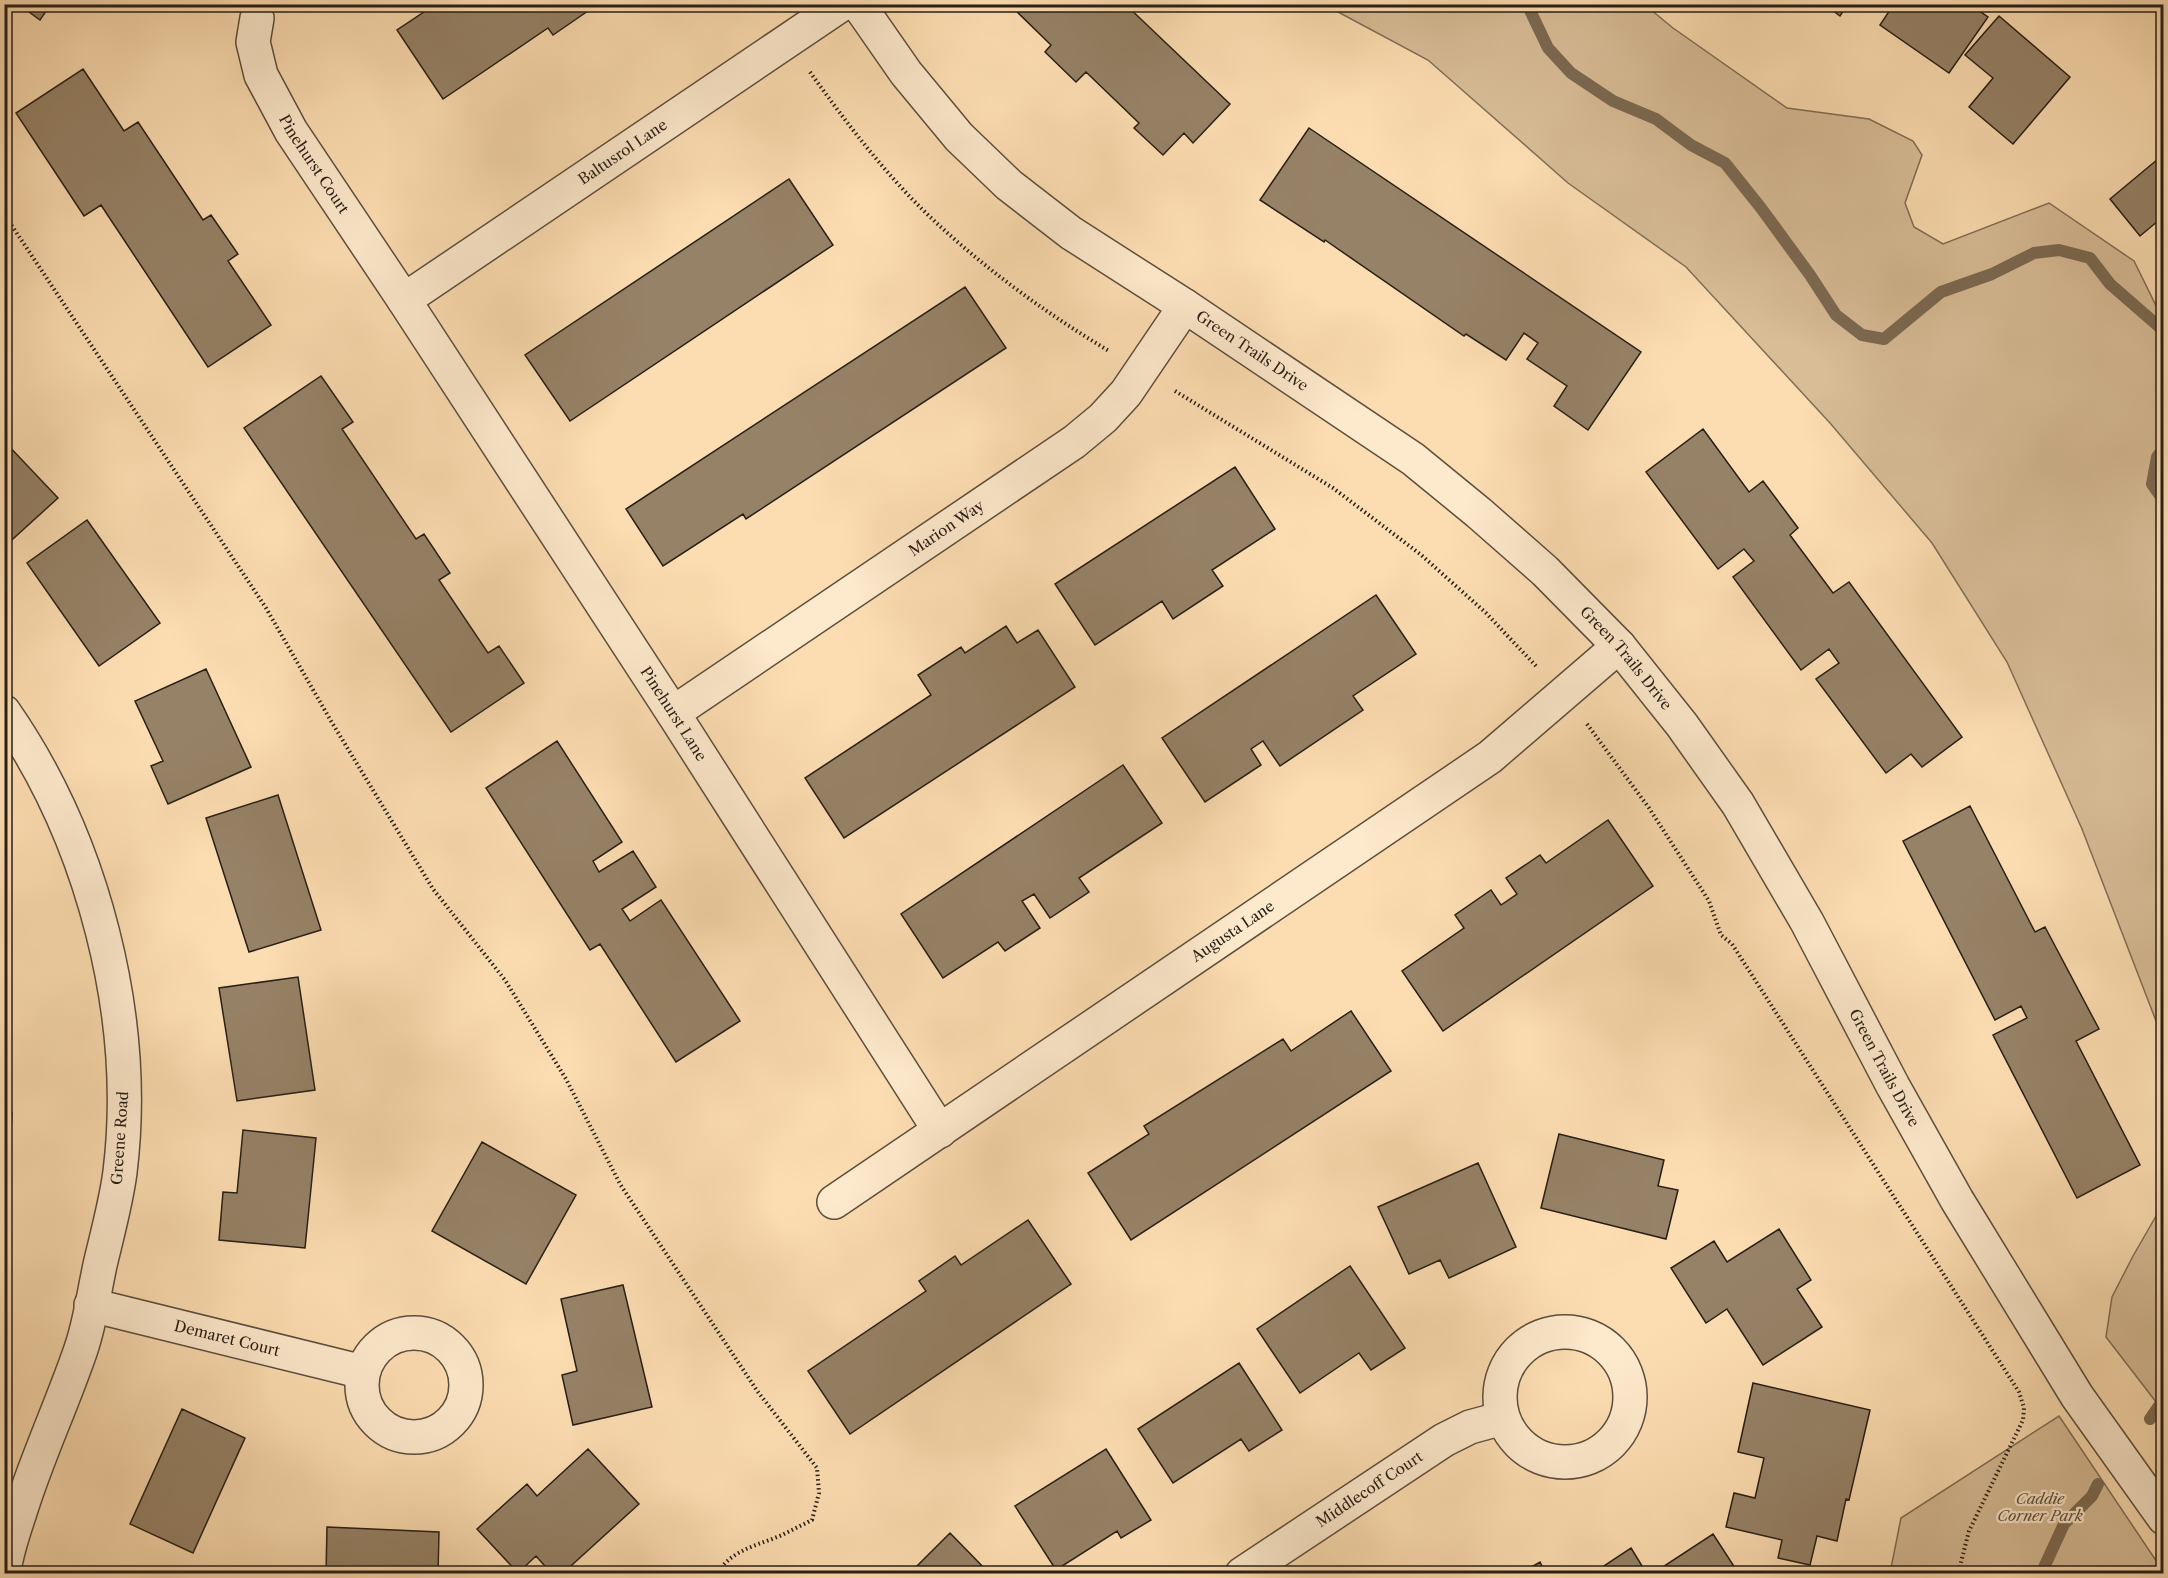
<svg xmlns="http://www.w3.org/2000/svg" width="2168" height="1578" viewBox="0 0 2168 1578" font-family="'Libre Caslon Text',serif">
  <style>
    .green { fill: #d8bd97; stroke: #806e56; stroke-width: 1.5 }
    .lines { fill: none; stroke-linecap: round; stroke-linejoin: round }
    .stream { stroke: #7c6a53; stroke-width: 12 }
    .building { fill: #968267; stroke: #271f16; stroke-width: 1.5 }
    .minor-casing { stroke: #5c4e3d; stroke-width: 36 }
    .path { stroke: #271f16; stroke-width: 4; stroke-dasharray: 1.5 3; stroke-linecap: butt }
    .minor { stroke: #fde9cc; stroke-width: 33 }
    .labels { text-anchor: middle; stroke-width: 4.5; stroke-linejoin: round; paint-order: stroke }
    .street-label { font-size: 15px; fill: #271f16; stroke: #fde9cc }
    .park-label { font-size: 15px; font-style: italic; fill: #5c4e3d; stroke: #fde9cc }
  </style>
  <rect width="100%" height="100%" fill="#fcddb1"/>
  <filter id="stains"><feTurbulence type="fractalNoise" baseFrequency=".00333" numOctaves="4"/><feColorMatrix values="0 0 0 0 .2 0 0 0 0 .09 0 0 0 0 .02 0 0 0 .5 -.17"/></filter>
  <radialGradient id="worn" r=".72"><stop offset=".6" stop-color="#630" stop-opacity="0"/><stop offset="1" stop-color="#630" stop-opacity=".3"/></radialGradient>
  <!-- green -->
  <path class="green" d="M1325,5H1645L1673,28L1787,108L1869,119L1913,141L1922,155L1905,203L1914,227L1943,244L2049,203L2134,261L2164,322L2163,1039L2082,829L2007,662L1932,543L1830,423L1686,267L1568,183L1428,60Z
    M2163,1204V1411L2106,1337L2112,1297L2133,1256Z
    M2059,1416L2163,1571V1573H1890L1901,1518Z"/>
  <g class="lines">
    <!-- stream -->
    <path class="stream" d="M1527,4L1548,48L1571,73L1613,101L1656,119L1691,145L1725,163L1761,208L1810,275L1836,315L1862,335L1884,339L1941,292L1992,274L2034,253L2059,250L2090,258L2110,284L2164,331
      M2164,448L2157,457L2152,484L2164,501
      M2150,1419L2161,1403L2164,1402
      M2041,1574L2064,1524L2092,1496L2098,1484"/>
  </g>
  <!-- building -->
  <path class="building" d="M18,4H51L40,20Z
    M436,4H598L553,35L548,28L443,99L397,30Z
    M1009,4H1125L1230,104L1193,143L1184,133L1163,155L1134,128L1139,123L1086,72L1076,82L1045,52L1051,45Z
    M1824,4H1848L1840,16Z
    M1882,4H1969L1988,17L1949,73L1880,25L1890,10Z
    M1999,16L2070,77L2013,144L1969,107L1993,78L1965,55Z
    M83,69L124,131L138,122L203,220L211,215L238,254L228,261L271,325L208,367L101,205L84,216L16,113Z
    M1309,128L1641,352L1588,430L1554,406L1567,386L1527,359L1538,343L1524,333L1506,360L1466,334L1464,336L1325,240L1324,242L1260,200Z
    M2164,154V216L2140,236L2110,199Z
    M789,179L833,245L570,421L525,355Z
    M965,287L1006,348L746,519L743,514L663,566L626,509Z
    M321,376L353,422L342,429L416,539L424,534L450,573L439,580L488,653L499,646L524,683L451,732L244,428Z
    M1703,429L1749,492L1763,481L1798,528L1790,535L1833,593L1849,582L1962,737L1922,767L1911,754L1886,773L1816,679L1839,663L1829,649L1801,670L1733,577L1754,561L1744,549L1718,569L1646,472Z
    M4,441L58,498L4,547Z
    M1235,467L1275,529L1212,570L1223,586L1173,619L1162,601L1095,645L1055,584Z
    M87,520L160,623L99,666L27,563Z
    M1376,595L1416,654L1353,696L1363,710L1280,766L1263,741L1251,749L1261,765L1205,802L1162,738Z
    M1006,626L1017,643L1038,630L1075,687L844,838L805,778L931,695L918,675L961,647L965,653Z
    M206,669L251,767L168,804L151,766L163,761L135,701Z
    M557,741L622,842L593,861L599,872L633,851L656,887L622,909L630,921L661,900L740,1021L676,1062L600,944L590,950L486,788Z
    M1123,765L1162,823L1079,878L1089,892L1050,918L1034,894L1022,901L1040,928L1005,951L998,942L943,978L901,914Z
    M278,795L321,930L249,952L206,818Z
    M1970,806L2035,932L2045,927L2099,1029L2076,1041L2140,1165L2077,1198L1993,1035L2027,1018L2021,1006L1995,1020L1903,841Z
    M1608,820L1653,886L1443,1031L1402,971L1464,928L1455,915L1491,890L1501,905L1517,894L1506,878L1540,855L1546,863Z
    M298,977L315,1090L237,1101L219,988Z
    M1351,1011L1391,1071L1131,1240L1088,1173L1149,1134L1144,1126L1283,1039L1291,1051Z
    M4,1113H12L9,1164H4Z
    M243,1130L316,1138L305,1248L219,1240L223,1192L237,1193Z
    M1559,1134L1664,1160L1658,1186L1678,1190L1666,1239L1541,1208Z
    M482,1142L576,1195L526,1284L432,1231Z
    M1478,1163L1516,1247L1449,1278L1440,1260L1409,1274L1378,1207Z
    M1028,1220L1071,1284L850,1434L808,1371L926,1291L919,1281L955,1256L961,1265Z
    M1779,1229L1811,1280L1797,1289L1822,1327L1763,1365L1727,1309L1706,1323L1671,1268L1714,1241L1727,1262Z
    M1350,1266L1405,1348L1371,1370L1359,1353L1300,1393L1257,1329Z
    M623,1285L652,1407L573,1425L562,1375L577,1371L561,1299Z
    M1239,1363L1282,1430L1249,1451L1241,1439L1173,1483L1138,1429Z
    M1753,1383L1870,1410L1849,1500L1846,1499L1837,1541L1817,1536L1810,1565L1778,1558L1782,1540L1726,1527L1734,1493L1755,1498L1764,1458L1738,1452Z
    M182,1409L245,1438L193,1553L130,1524Z
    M588,1449L639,1504L562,1574H552L536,1556L518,1573L477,1529L527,1484L537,1496Z
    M1106,1449L1151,1520L1121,1538L1117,1531L1056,1570L1015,1506Z
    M327,1527L439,1532L438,1574H326Z
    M950,1533L990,1574H909Z
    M1713,1534L1739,1574H1652Z
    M1631,1548L1647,1574H1594L1593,1573Z
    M1540,1562L1546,1574H1519Z"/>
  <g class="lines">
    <defs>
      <g id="minor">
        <path id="s1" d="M858,4L906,73L959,137L1009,185L1071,233L1185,306L1413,459L1479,513L1545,571L1619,646L1682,725L1738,804L1807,922L1893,1086L1957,1200L2077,1396L2164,1518"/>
        <path id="s2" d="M257,18L253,42L261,75L291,131L404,300L673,713L940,1131"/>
        <path id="s3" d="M404,300L842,4"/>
        <path d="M4,712C93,840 139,1017 120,1172C116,1203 107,1235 100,1265C94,1293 90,1323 81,1349C63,1402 39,1453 22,1506C15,1528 7,1549 4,1571"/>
        <path id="s4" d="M673,713L1074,442L1103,418L1126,393L1185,306"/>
        <path id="s5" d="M834,1202L1490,757L1619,646"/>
        <path id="s6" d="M91,1305L363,1372"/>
        <circle cx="1565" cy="1397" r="65"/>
        <circle cx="414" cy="1385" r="52"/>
        <path id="s7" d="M1242,1574L1444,1440L1470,1427L1503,1418"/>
      </g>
    </defs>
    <!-- minor casing -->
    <use href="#minor" class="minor-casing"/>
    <!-- path -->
    <path class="path" d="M810,72C845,121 883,171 926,213C981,266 1044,312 1109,351
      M4,214L266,608L331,721L433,889L505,980L566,1079L620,1184L758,1392L817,1468L819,1493L812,1520C802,1525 792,1530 782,1535C759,1545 730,1550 717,1574
      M1175,391L1333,488L1420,554L1486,613L1536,666
      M1587,724L1649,808L1709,901L1721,935L1732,944L2019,1392L2024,1408L2023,1420L1969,1531L1958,1574"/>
    <!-- minor -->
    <use href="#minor" class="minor"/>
  </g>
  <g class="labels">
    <!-- street labels -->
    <g class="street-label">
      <text dy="5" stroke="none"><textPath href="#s3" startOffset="264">Baltusrol Lane</textPath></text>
      <text dy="5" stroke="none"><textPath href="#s2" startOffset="162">Pinehurst Court</textPath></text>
      <text dy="5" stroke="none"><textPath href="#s1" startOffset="531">Green Trails Drive</textPath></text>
      <text dy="5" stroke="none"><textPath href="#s4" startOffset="330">Marion Way</textPath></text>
      <text dy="5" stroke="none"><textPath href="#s1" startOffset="1017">Green Trails Drive</textPath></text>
      <text dy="5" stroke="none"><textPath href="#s2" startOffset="819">Pinehurst Lane</textPath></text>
      <text dy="5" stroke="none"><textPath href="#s5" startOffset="482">Augusta Lane</textPath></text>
      <text dy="5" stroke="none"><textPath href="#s1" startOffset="1503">Green Trails Drive</textPath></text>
      <text transform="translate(120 1138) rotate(-86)" y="5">Greene Road</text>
      <text dy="5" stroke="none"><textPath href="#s6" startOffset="140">Demaret Court</textPath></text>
      <text dy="5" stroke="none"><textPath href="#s7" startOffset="153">Middlecoff Court</textPath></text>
    </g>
    <!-- park labels -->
    <g class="park-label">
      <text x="2040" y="1504">Caddie<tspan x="2040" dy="17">Corner Park</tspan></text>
    </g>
  </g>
  <!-- margin -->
  <rect width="2168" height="1578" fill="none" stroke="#fcddb1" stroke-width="24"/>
  <rect x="6" y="6" width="2156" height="1566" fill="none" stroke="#271f16" stroke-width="3"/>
  <rect x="12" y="12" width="2144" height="1554" fill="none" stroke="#271f16" stroke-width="1.5"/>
  <rect width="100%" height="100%" filter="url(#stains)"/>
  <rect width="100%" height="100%" fill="url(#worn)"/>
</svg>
